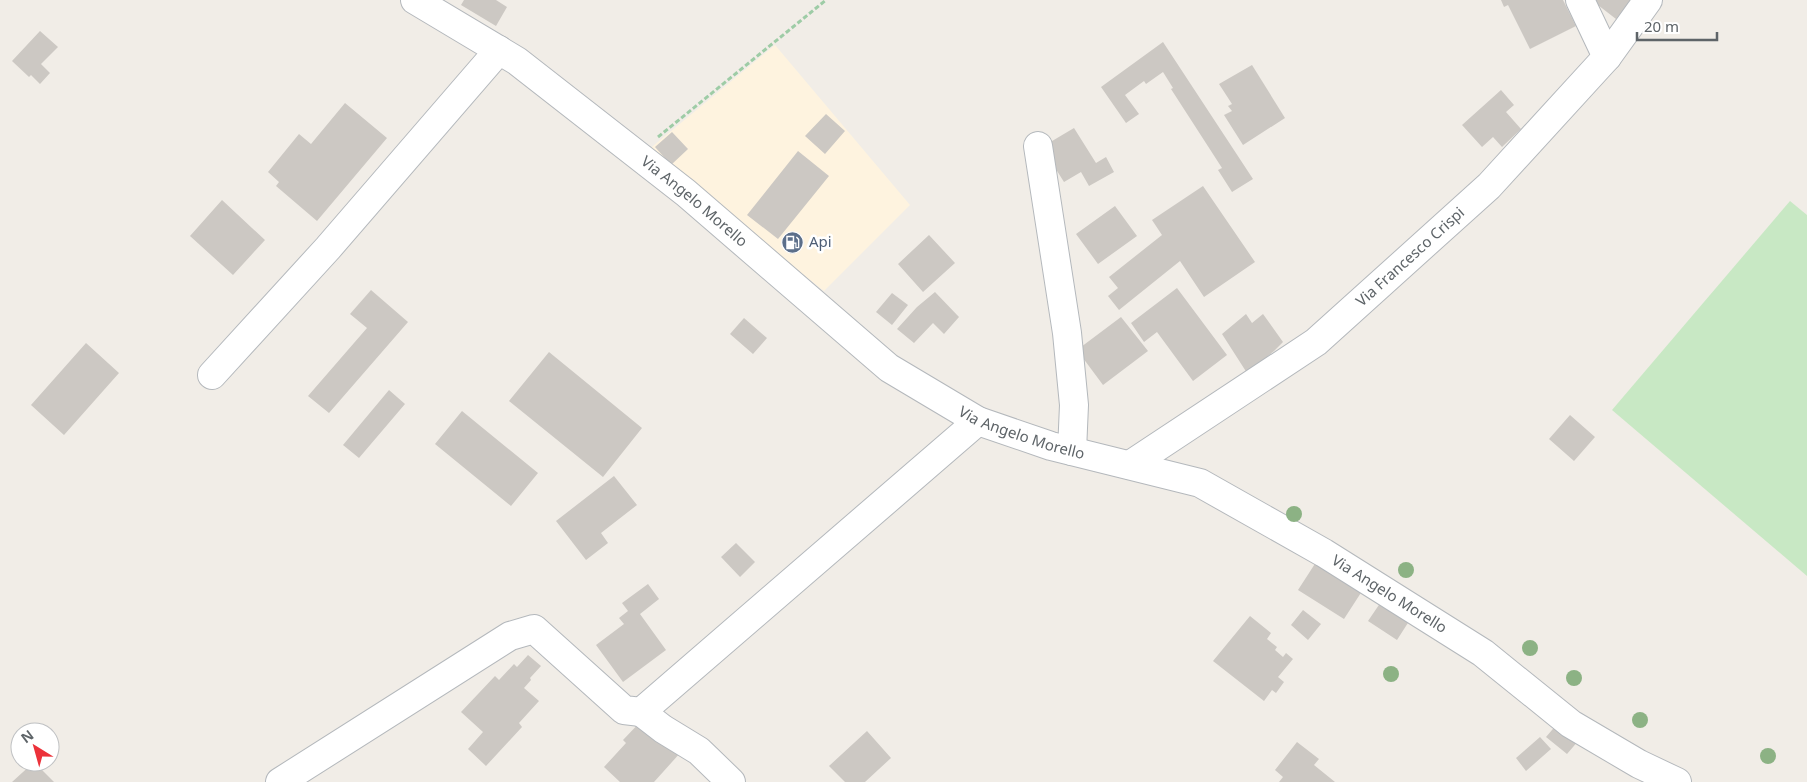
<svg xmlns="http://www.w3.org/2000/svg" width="1807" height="782" viewBox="0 0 1807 782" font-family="'Noto Sans',sans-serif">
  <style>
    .commercial { fill: #fef3df }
    .green { fill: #c8e8c4 }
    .building { fill: #ccc8c3 }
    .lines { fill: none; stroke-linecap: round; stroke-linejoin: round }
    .minor-casing { stroke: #b4b8bc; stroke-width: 30 }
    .path { stroke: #9ecca6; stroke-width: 3; stroke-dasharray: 5 2.5; stroke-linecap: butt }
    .minor { stroke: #fff; stroke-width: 28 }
    .tree { fill: #8cb284 }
    .labels { text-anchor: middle; stroke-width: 5; stroke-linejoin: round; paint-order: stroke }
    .street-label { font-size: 15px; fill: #5e6468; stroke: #fff }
    .service-label { font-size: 15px; fill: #4e5e75; stroke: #fff; text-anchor: start }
  </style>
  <rect width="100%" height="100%" fill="#f1ede7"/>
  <!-- commercial -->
  <path class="commercial" d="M775,45L910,205L824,291L647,151Z"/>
  <!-- green -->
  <path class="green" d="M1790,201L1807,215V576L1612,410Z"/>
  <!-- building -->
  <path class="building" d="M464,0H496L507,7L496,26L461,5Z
    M1501,0H1563L1576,26L1530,49L1508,5L1504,7Z
    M1596,0H1631L1616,19L1594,2Z
    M40,31L58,47L41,64L50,73L40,84L31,75L29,77L12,61Z
    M1163,42L1253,179L1232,192L1218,170L1222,168L1171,89L1173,88L1163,72L1146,84L1144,81L1125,95L1139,114L1126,123L1101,87Z
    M1252,65L1285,118L1243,145L1224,115L1232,111L1228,106L1232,104L1219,84Z
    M1501,90L1514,105L1506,112L1521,129L1502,147L1493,137L1482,147L1462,125Z
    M345,103L387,138L317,221L276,186L279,182L268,172L299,134L311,144Z
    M826,114L845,131L825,154L805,136Z
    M1074,128L1096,163L1106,157L1114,172L1089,186L1081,172L1064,182L1042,147Z
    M672,132L688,149L671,165L655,147Z
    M798,151L829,176L778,239L747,215Z
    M1203,186L1255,262L1204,297L1180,261L1119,310L1108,296L1118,288L1109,277L1162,235L1152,220Z
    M222,200L265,240L233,275L190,236Z
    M1115,206L1137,236L1098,264L1076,234Z
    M929,235L955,263L923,292L898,264Z
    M1177,288L1227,355L1193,381L1157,332L1144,342L1131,323Z
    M371,290L408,322L329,413L308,396L367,328L350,314Z
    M935,292L959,317L944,334L933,323L914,343L897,329L917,307Z
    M892,293L908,305L892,325L876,312Z
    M1246,314L1252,323L1263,314L1283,342L1274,351L1247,373L1222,334Z
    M1121,317L1148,351L1103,385L1077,350Z
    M744,318L767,338L753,354L730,334Z
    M86,343L119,373L64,435L31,405Z
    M549,352L642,428L603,477L509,401Z
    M389,390L405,404L359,458L343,445Z
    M462,411L538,473L511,506L435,444Z
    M1570,415L1595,437L1574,461L1549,439Z
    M614,476L637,505L601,533L608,543L586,560L556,521Z
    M736,543L755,562L740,577L721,557Z
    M1320,556L1366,585L1344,619L1298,590Z
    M648,584L659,599L640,614L666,650L623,682L596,645L624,624L619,618L628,611L622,603Z
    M1385,596L1413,615L1397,640L1368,621Z
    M1303,610L1321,624L1308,640L1291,625Z
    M1250,616L1271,633L1267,639L1277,647L1275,650L1283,657L1286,653L1293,659L1278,677L1284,682L1276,693L1272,690L1264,701L1213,661Z
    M528,655L541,666L530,678L531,680L524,688L539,701L519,723L522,727L486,766L468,749L483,732L461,712L495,676L499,680L514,664L517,667Z
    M644,718L681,752L654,782H620L604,767L626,743L623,740Z
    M1558,723L1579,740L1567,754L1546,737Z
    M867,731L891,758L865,782H845L829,766Z
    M1540,737L1551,749L1526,771L1516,758Z
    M1297,742L1319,759L1314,765L1335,782H1279L1283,777L1275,770Z
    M34,762L54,782H12Z"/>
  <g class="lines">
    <defs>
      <g id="minor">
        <path id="s1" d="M415,0L517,61L686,193L889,368L978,421L1051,446L1200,483L1324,553L1483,653L1571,724L1639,764L1677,782"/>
        <path d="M1580,0L1607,57"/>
        <path d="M1038,146L1067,333L1074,405L1072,451"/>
        <path d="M212,375L328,248L499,50"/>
        <path id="s2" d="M1130,465L1316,342L1489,186L1607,57L1648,0"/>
        <path d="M641,712L663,729L699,751L731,782"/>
        <path d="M280,782L510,636L534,629L624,710L641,712L978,421"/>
      </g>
    </defs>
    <!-- minor casing -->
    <use href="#minor" class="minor-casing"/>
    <!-- path -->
    <path class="path" d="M658,137L826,0"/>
    <!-- minor -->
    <use href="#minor" class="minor"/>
  </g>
  <!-- trees -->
  <g class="tree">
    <circle cx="1294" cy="514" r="8"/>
    <circle cx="1406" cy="570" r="8"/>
    <circle cx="1530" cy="648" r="8"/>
    <circle cx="1391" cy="674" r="8"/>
    <circle cx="1574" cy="678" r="8"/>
    <circle cx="1640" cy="720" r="8"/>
    <circle cx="1768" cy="756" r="8"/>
  </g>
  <!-- icons -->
  <defs>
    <symbol id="fuel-disc" viewBox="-11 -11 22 22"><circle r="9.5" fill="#5c6f8a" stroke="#fff"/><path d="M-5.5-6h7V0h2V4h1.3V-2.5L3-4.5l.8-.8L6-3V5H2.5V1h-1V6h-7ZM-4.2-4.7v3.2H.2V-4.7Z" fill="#fff"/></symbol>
  </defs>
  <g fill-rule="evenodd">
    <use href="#fuel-disc" x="780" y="230" width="25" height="25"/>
  </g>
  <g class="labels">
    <!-- street labels -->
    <g class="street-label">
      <text dy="5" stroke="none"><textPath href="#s1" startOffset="345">Via Angelo Morello</textPath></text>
      <text dy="5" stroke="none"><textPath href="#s2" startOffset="350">Via Francesco Crispi</textPath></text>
      <text dy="5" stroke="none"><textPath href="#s1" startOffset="750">Via Angelo Morello</textPath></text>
      <text dy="5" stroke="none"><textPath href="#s1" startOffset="1155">Via Angelo Morello</textPath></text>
    </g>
    <!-- service labels -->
    <g class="service-label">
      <text x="809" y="247">Api</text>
    </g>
  </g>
  <!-- north arrow -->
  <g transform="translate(35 747) rotate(323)"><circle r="24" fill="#ffffff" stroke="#bfc1c3"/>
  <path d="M0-4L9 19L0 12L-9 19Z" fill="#ec323a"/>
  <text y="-8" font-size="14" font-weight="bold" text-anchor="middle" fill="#5e6468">N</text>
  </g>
  <!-- scale -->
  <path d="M1637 32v8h80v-8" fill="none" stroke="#5e6468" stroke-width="2.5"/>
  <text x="1644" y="32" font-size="15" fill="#5e6468" stroke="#ffffff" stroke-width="4" paint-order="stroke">20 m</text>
</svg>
